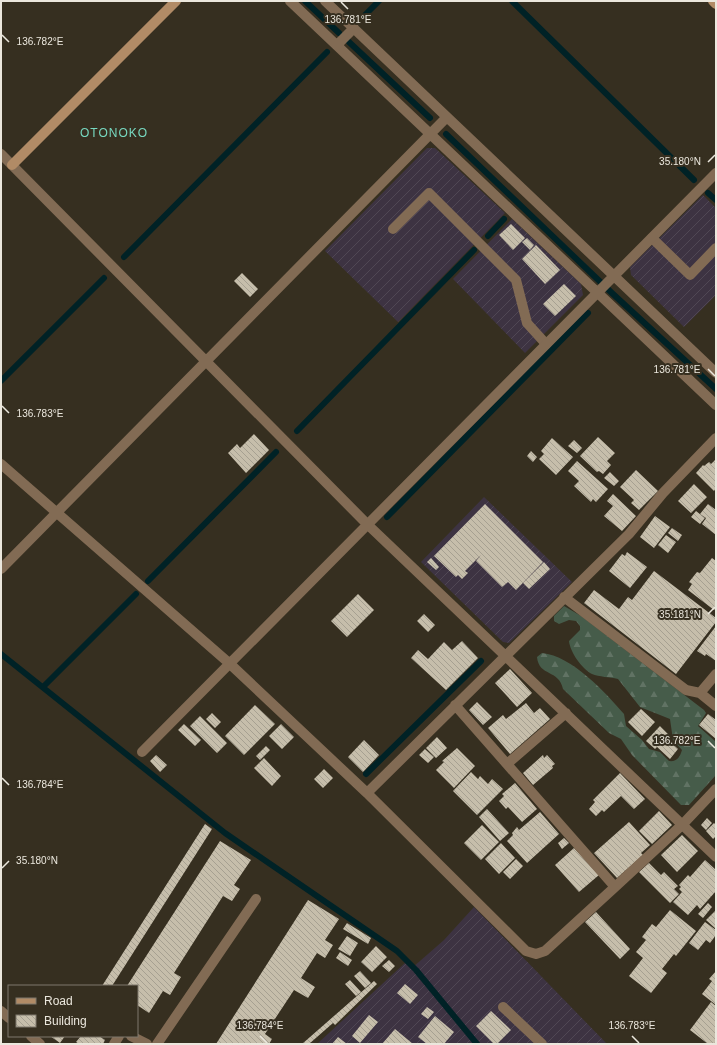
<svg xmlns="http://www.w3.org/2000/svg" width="717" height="1045" viewBox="0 0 717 1045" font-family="Helvetica,sans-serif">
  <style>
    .industrial { fill: url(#industrial-furrows) }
    .forest { fill: url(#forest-firs) }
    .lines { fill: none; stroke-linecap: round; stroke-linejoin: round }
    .stream { stroke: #002226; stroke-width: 6 }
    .building { fill: url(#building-back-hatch) }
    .lane { stroke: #826b54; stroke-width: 10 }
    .street { stroke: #826b54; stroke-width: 10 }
    .secondary { stroke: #b18b66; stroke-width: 10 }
    .ticks { fill: none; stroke: #ebe7dd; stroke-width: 1.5 }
    .labels { text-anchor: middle; stroke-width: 4; stroke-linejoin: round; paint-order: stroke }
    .quarter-label { font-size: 12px; letter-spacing: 1px; fill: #77d8bf; stroke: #362f20 }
    .ticks-label { font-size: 10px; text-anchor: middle; fill: #ebe7dd; stroke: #362f20; stroke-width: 4; stroke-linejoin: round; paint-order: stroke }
  </style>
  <defs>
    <pattern id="industrial-furrows" width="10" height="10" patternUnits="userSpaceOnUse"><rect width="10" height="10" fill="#3d3342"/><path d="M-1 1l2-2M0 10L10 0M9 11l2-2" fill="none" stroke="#504754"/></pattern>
    <pattern id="forest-firs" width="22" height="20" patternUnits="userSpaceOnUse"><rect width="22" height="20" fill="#465c4a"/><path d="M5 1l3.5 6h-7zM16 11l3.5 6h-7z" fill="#617364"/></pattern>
    <pattern id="building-back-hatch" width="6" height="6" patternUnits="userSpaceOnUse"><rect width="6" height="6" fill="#c6beab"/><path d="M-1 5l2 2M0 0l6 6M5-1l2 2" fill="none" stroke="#a6a091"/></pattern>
  </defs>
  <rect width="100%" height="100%" fill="#362f20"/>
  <!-- industrial -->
  <path class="industrial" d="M427,148H435L505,213L398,322L325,251Z
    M703,195L716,208V295L684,327L631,275L630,267Z
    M512,219L581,284L583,295L525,353L453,279Z
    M484,497L572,582L509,643L503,642L421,562Z
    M474,907L607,1044H317L405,963L412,968L444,940Z"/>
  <!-- forest -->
  <path class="forest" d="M564,606L581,616L704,710L706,713L698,726L716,742V775L689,805H681L632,755L621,739L609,733L563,689C559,669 539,677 537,657L542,653C572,656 605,692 624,714L626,726L642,740L649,749L660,752L669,761C677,762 680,757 682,750L673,740L670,719L640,707L618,679C610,677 599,677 592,674C582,669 570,652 569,641L580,630V626L576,621L569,620L559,624L554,621V616Z"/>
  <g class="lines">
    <!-- stream -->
    <path class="stream" d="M305,1L339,33
      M512,1L694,180
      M363,17L379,1
      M349,42L430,118
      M446,134L613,294L716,389
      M708,193L716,200
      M488,236L504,219
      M124,257L327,52
      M1,381L104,278
      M297,431L474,250
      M387,517L588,313
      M148,581L276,452
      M1,654L225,833L397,951L416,970L477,1044
      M43,687L136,594
      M366,774L481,661"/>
  </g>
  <!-- building -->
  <path class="building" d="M511,224L525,238L513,250L499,235Z
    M527,238L534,245L530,250L522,242Z
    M536,245L560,270L545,284L522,259Z
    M242,273L258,289L250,297L234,281Z
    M564,284L576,296L555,316L543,304Z
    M254,434L269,450L246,473L228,453L237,444L240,448Z
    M598,437L615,453L607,461L611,465L603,474L599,471L597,472L580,456Z
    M552,438L573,457L556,475L539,459L544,454L541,451Z
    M574,440L582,448L577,453L568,446Z
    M531,451L537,457L533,462L527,456Z
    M716,459V488L714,491L696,473L703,465L704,466L709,462L711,464Z
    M577,461L608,489L596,502L593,499L591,502L574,486L579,481L568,471Z
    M636,470L658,491L639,510L631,503L634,500L620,487Z
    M610,472L619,481L614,486L604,478Z
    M694,484L707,497L691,513L678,501Z
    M613,494L636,516L622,531L604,516L613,506L607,501Z
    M485,504L543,562L516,590L508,582L502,587L476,561L481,555L465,571L468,573L462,579L458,575L456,577L434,556Z
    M708,504L716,510V535L702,524L706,518L700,514Z
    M696,511L705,518L700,524L691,517Z
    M655,516L670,527L654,548L640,537Z
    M672,528L682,535L678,541L668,533Z
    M666,535L676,542L668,553L658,545Z
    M627,552L647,567L630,588L609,571L622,554L625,556Z
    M431,558L439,567L436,570L427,562Z
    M712,558L716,561V608L714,610L688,590L692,584L689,582L697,572L700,573Z
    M544,562L550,569L529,589L523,583Z
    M654,571L716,618V622L676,674L584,603L594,590L619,609L628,597L632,600Z
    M358,594L374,610L347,637L331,621Z
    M424,614L435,625L428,632L417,621Z
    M716,626V661L706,654L705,656L697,651Z
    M462,641L478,658L446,690L411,658L418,650L428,659L444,642L452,650Z
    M510,669L532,693L517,707L495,683Z
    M477,702L492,717L483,725L469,710Z
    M526,703L534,713L540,708L550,719L510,754L488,728L503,715L506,719Z
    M255,705L275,724L244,755L225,736Z
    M641,709L655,722L642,736L628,722Z
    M212,713L221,722L215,728L206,719Z
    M708,714L716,720V739L699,725Z
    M200,716L227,743L217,753L190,726Z
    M184,724L201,740L195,746L178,730Z
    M281,724L294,737L282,749L269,736Z
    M660,726L669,735L666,738L678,749L670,759L657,747L655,749L646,741Z
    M437,737L447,748L436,758L426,748Z
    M364,740L379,755L363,772L348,757Z
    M266,746L270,750L260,760L256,756Z
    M457,748L475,766L454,788L436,770L444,762L442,761Z
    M425,749L434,757L428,763L419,755Z
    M156,755L167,765L160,772L150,761Z
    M543,755L544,758L547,755L555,764L552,766L553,768L533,785L523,773Z
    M264,758L281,776L272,786L254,768Z
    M324,769L333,778L323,788L314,779Z
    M471,772L478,779L480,776L488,784L492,779L503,789L477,815L453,791Z
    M620,773L645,799L634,809L621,796L604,812L602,810L596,816L589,809L595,802L593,800Z
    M515,783L537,809L522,822L508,807L506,809L499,801L504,796L502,794Z
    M487,809L509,833L500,841L479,817Z
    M659,811L672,825L652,844L639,831Z
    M540,812L559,834L527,863L507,841L513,835L512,833L517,827L519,830Z
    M707,818L712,823L706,830L701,825Z
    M629,822L650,845L641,853L643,855L617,878L594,853Z
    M714,823L716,825V836L713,839L706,831Z
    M205,824L212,829L112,986H102Z
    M482,825L499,842L481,860L464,843Z
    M682,835L698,851L677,872L661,855Z
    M564,838L569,843L562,849L558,843Z
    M220,841L251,860L234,885L240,889L232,901L223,896L174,973L181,977L170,995L163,991L149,1013L137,1005V986H127Z
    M501,843L515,858L499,874L485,859Z
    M574,848L599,875L579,892L555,865Z
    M516,859L523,866L510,879L503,872Z
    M705,860L716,870V891L700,909L697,905L688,915L673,902L682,892L679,889L681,887L679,885L688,875L690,877Z
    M649,863L661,875L664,872L678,886L674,889L679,894L670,903L639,872Z
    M308,900L339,919L325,940L333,945L325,958L317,953L301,978L315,987L308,998L294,990L265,1034L272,1039L269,1044H216Z
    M708,903L712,907L703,918L698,914Z
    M670,910L696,931L676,956L674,954L662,969L667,973L651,993L629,976L643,958L636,952L646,940L642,937L652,924L656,927Z
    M716,910V929L706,920Z
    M596,912L630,949L620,959L585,922Z
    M705,922L716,930V935L710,943L706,940L698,950L689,943Z
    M347,923L371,938L368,944L343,929Z
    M347,936L358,943L350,956L338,949Z
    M376,946L387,957L372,972L361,962Z
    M340,952L352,960L348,966L336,958Z
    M389,960L395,966L389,972L382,966Z
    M360,971L371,983L365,988L354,976Z
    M716,971V1005L702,994L712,981L709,979Z
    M350,980L361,992L356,996L345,984Z
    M374,981L377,984L335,1025L333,1023L309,1044H302Z
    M405,984L418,995L410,1004L397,993Z
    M711,1002L716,1006V1041L714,1044H708L690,1030Z
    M427,1007L434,1012L428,1019L421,1014Z
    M491,1011L511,1030L497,1044H494L476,1026Z
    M369,1015L378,1022L360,1043L352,1036Z
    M435,1016L454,1032L444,1044H427L418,1037Z
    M395,1029L413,1044H382Z
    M50,1036H65L60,1043Z
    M81,1036H99L105,1040L103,1044H79L76,1042Z
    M338,1037L347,1044H332Z"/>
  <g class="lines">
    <!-- lane -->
    <path class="lane" d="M393,229L429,193L516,280L527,323L546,344
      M652,238L690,275L716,248
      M503,1007L542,1044
      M157,1044L256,899"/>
    <!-- street -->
    <path class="street" d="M290,1L716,405
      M325,1L716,373
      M337,45L354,28
      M1,154L367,524L716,857
      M1,464L229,663L367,793L629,534L663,493L716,438
      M1,569L447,117
      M564,597L686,690L700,693L716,706
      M700,693L716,674
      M455,705L615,887L683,824L716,789
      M142,752L716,173
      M507,764L566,713
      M367,793L526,951L536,954L545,951L615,887
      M1,1011L9,1018
      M31,1036L40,1044
      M131,1036L147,1044
      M114,1044L119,1036"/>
    <!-- secondary -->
    <path class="secondary" d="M713,1L716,4
      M12,165L176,1"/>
  </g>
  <!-- ticks -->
  <path class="ticks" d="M341,2L348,9M2,35L9,42M708,162L715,155M708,369L715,376M2,406L9,413M708,614L715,607M708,741L715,748M2,778L9,785M2,868L9,861M260,1036L267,1043M632,1036L639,1043"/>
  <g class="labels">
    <!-- quarter labels -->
    <g class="quarter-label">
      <text x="114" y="137">OTONOKO</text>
    </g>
  </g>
  <g class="ticks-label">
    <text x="348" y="23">136.781°E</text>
    <text x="40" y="45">136.782°E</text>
    <text x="680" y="165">35.180°N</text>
    <text x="677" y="373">136.781°E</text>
    <text x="40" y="417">136.783°E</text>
    <text x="680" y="618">35.181°N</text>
    <text x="677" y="744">136.782°E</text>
    <text x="40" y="788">136.784°E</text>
    <text x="37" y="864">35.180°N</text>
    <text x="260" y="1029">136.784°E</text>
    <text x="632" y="1029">136.783°E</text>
  </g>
  <!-- border -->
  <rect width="717" height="1045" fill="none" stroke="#ebe7dd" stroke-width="4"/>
  <!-- legend -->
  <rect x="8" y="985" width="130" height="52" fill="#362f20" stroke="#7e796c"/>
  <rect x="16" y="998" width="20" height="6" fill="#b18b66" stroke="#7e796c"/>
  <text x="44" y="1005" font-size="12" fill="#ebe7dd">Road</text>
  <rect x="16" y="1015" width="20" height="12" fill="url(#building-back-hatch)" stroke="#7e796c"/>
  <text x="44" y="1025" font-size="12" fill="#ebe7dd">Building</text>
</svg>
